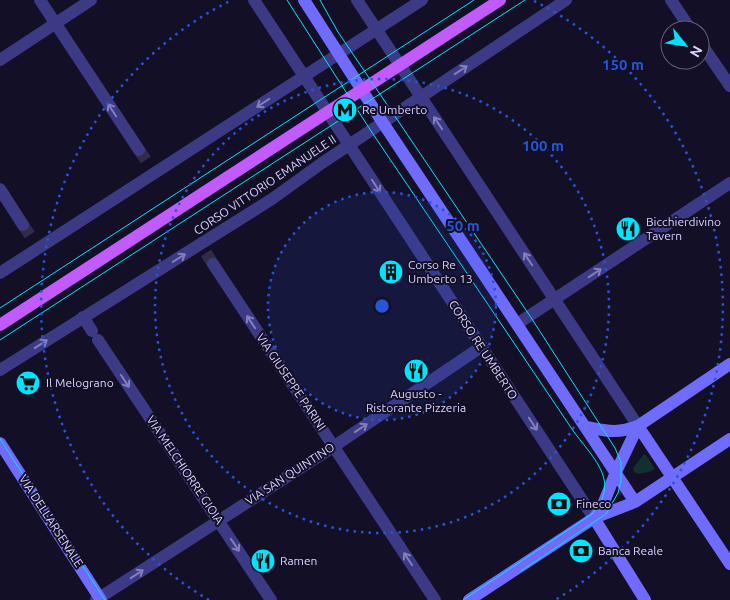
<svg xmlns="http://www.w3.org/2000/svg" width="730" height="600" viewBox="0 0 730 600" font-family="Ubuntu,sans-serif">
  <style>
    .green { fill: #12302f }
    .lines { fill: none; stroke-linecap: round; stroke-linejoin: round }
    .street-tunnel { stroke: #312d47; stroke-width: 12; stroke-dasharray: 12 6; stroke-linecap: butt }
    .street { stroke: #3d3a85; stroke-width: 12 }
    .secondary { stroke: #6f6bff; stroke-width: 12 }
    .primary { stroke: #c25bff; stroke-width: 12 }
    .tram { stroke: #00e5ff; stroke-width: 1 }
    .oneway { stroke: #837fbc }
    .ring { fill: none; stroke: #2655da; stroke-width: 2.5; stroke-dasharray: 2.5 5 }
    .labels { text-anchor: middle; stroke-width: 4; stroke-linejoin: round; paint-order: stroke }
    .poi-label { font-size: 12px; fill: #d9d4ff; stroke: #130f26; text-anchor: start }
    .street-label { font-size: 12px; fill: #d9d4ff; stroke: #130f26 }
    .centre { fill: #2655da; stroke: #130f26; stroke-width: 2.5 }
    .ring-label { font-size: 15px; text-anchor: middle; font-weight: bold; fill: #2655da; stroke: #130f26; stroke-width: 4; stroke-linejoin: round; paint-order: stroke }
  </style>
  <rect width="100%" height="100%" fill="#130f26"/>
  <!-- green -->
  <path class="green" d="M644,454L646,455L655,469L649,472L638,474L634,472L633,468Z"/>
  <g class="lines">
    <!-- street-tunnel -->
    <path class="street-tunnel" d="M139,150L148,163
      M23,225L32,238
      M206,253L213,264"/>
    <!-- street -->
    <path class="street" d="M40,0L139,150
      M254,0L594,518
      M357,0L638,426
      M671,0L691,30
      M700,42L730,86
      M0,60L91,0
      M0,189L23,225
      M213,264L435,600
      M0,273L422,0
      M83,317L92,331
      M517,324L730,183
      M98,340L271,600
      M0,370L272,199L322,163L566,0
      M96,600L333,447L481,347"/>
    <!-- secondary -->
    <path class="secondary" d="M304,0L383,123L635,502
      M638,426L730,564
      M586,427C608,431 616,434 638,426
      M0,443L101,600
      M594,518L602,507L616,472L638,426L730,364
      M594,518L645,600
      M469,600L594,518L635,502L730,439"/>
    <!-- primary -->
    <path class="primary" d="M0,325L500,0"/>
    <!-- tram -->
    <path class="tram" d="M287,0L371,131L574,432C594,459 621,482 592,514L463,600
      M320,0L338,32L530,316L615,448L621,462V481L618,493L606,514L521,571
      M0,308L474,0
      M0,340L525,0
      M0,439L105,600"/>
  </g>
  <!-- one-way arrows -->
  <defs><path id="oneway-shaft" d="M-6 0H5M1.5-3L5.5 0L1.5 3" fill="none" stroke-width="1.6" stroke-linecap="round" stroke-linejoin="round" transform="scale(1.25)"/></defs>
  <g class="oneway">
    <use href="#oneway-shaft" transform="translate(461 70) rotate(-34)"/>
    <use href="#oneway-shaft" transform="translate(263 103) rotate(147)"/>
    <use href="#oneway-shaft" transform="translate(112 110) rotate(-123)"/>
    <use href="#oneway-shaft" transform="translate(438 123) rotate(-124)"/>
    <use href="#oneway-shaft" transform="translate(376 186) rotate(57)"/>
    <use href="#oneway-shaft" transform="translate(179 258) rotate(-32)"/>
    <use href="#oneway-shaft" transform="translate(528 259) rotate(-124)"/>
    <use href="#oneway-shaft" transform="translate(595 273) rotate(-34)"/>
    <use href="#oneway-shaft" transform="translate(251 322) rotate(-124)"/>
    <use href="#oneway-shaft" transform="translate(41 344) rotate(-33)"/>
    <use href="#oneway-shaft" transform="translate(125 381) rotate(56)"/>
    <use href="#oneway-shaft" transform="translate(533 424) rotate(57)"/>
    <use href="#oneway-shaft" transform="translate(361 428) rotate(-34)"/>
    <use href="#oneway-shaft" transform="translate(235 545) rotate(56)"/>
    <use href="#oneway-shaft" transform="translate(408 559) rotate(-124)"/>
    <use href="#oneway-shaft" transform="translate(137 574) rotate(-33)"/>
  </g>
  <!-- distance rings -->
  <circle cx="382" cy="306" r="114" fill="#2655da" fill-opacity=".12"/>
  <g class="ring">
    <circle cx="382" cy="306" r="114"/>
    <circle cx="382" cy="306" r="227"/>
    <path d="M209 600A341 341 0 0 1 230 1M534 1A341 341 0 0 1 555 600"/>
  </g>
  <!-- icons -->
  <defs>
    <symbol id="metro-disc" viewBox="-11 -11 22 22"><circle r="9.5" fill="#00e5ff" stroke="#130f26"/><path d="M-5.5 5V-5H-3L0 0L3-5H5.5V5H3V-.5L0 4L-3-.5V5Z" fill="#111"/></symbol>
    <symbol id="restaurant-disc" viewBox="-11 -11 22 22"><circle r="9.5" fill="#00e5ff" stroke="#130f26"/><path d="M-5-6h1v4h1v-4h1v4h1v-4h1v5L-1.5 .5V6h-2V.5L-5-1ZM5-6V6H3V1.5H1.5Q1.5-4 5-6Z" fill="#111"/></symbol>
    <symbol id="building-disc" viewBox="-11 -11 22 22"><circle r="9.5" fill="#00e5ff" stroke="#130f26"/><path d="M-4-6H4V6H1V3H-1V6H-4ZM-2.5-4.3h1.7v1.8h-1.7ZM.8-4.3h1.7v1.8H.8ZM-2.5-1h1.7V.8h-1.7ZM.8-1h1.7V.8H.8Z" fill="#111"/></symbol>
    <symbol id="supermarket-disc" viewBox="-11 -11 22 22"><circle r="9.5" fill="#00e5ff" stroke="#130f26"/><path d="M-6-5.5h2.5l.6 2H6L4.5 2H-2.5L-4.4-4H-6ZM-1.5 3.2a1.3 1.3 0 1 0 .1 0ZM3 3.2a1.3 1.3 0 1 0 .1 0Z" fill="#111"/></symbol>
    <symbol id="bank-disc" viewBox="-11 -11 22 22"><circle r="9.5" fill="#00e5ff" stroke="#130f26"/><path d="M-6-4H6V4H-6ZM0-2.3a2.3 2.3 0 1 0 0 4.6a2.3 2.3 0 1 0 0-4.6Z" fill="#111"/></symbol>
  </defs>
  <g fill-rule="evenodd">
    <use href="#metro-disc" x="331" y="96" width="28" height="28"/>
    <use href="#restaurant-disc" x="614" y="215" width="28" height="28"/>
    <use href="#building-disc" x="377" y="258" width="28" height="28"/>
    <use href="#restaurant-disc" x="402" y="357" width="28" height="28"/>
    <use href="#supermarket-disc" x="14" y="369" width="28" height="28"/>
    <use href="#bank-disc" x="545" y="490" width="28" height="28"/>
    <use href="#bank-disc" x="567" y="537" width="28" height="28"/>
    <use href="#restaurant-disc" x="249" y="547" width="28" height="28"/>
  </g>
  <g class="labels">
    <!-- poi labels -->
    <g class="poi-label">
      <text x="362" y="114">Re Umberto</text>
      <text x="646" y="226">Bicchierdivino<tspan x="646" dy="14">Tavern</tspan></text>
      <text x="408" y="269">Corso Re<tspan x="408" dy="14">Umberto 13</tspan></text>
      <text x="46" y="387">Il Melograno</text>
      <text x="416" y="398" text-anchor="middle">Augusto -<tspan x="416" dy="14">Ristorante Pizzeria</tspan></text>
      <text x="576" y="508">Fineco</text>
      <text x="598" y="555">Banca Reale</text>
      <text x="280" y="565">Ramen</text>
    </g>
    <!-- street labels -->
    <g class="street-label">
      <text transform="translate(265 185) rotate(-34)" y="4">CORSO VITTORIO EMANUELE II</text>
      <text transform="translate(483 350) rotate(57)" y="4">CORSO RE UMBERTO</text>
      <text transform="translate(291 382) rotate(56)" y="4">VIA GIUSEPPE PARINI</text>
      <text transform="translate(185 470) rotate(56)" y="4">VIA MELCHIORRE GIOIA</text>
      <text transform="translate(290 474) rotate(-33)" y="4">VIA SAN QUINTINO</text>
      <text transform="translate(51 521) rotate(57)" y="4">VIA DELL'ARSENALE</text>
    </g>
  </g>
  <circle cx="382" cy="306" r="8" class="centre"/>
  <g class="ring-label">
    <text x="623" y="70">150 m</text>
    <text x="543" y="151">100 m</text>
    <text x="463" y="231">50 m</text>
  </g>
  <!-- north arrow -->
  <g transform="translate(685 45) rotate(120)"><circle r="24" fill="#130f26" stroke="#625e7d"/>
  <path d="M0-4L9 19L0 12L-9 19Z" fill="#00e5ff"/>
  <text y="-8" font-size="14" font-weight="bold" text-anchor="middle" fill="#d9d4ff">N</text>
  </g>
</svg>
